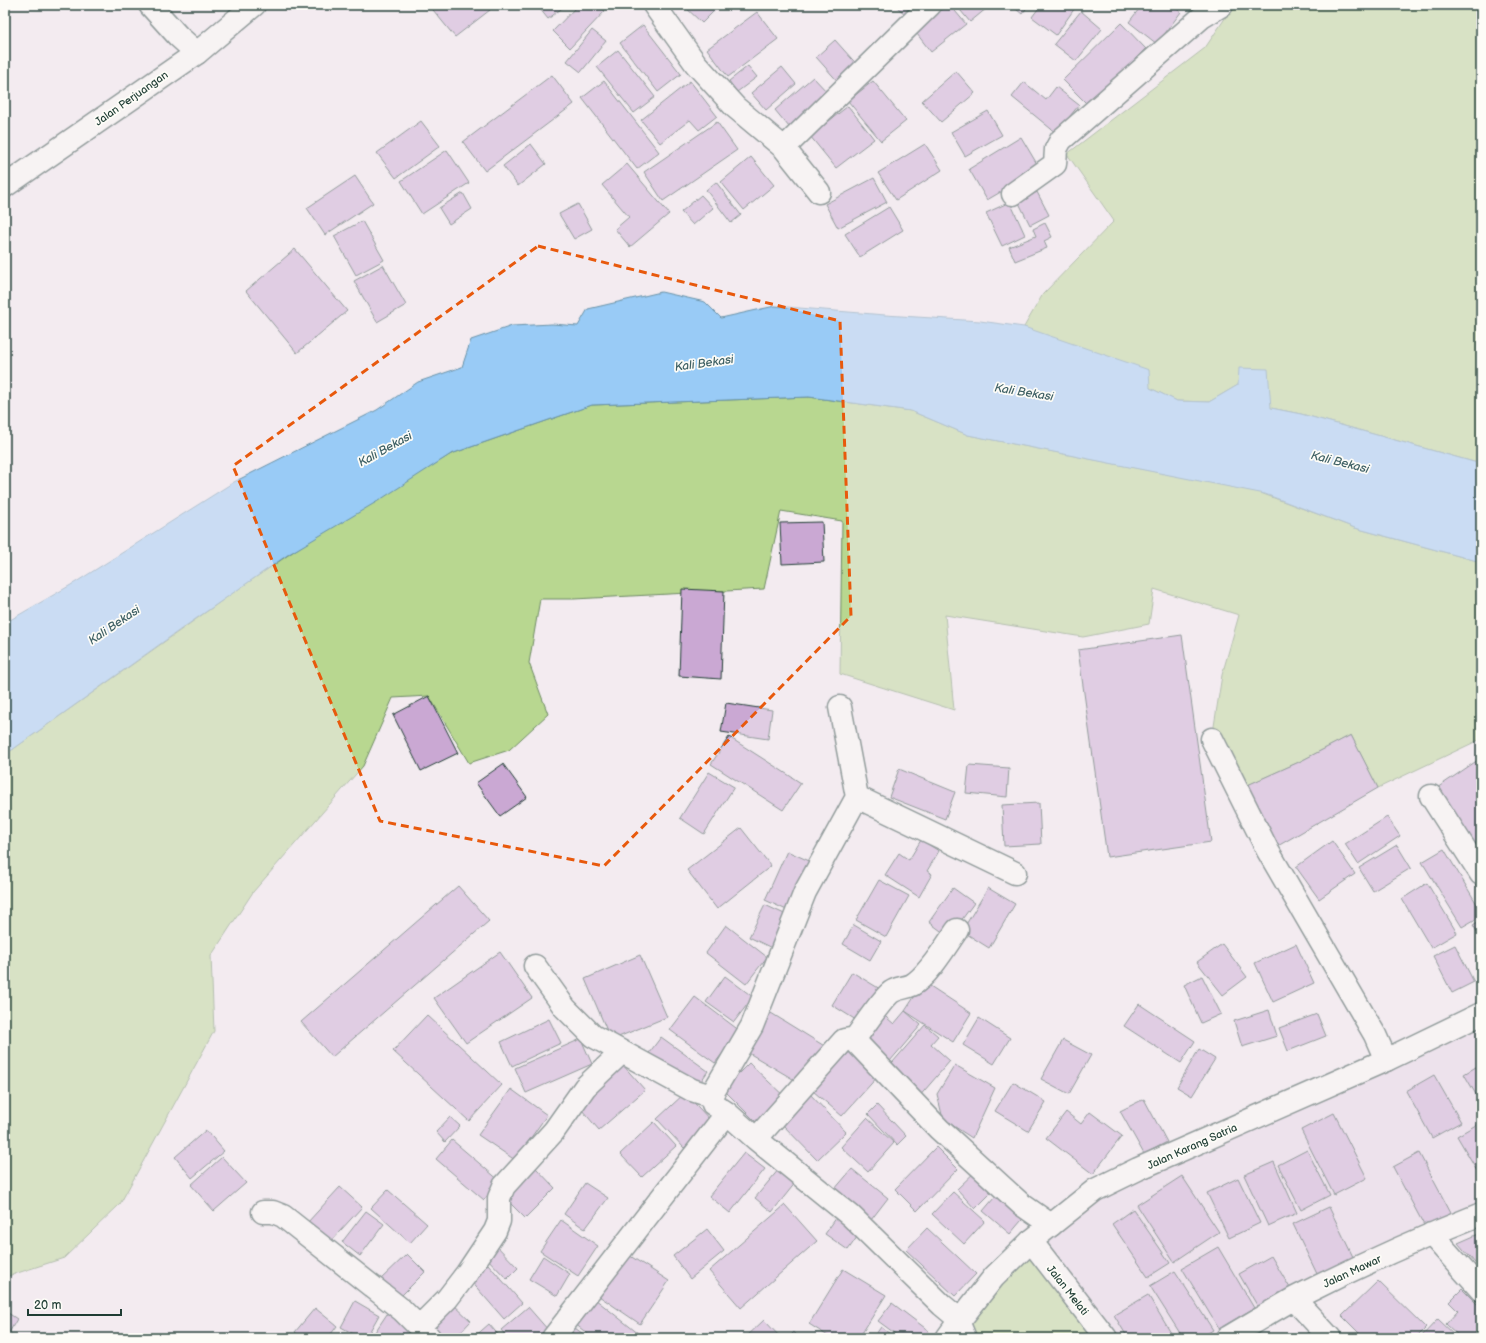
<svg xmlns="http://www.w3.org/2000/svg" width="1486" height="1343" viewBox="0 0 1486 1343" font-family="'Balsamiq Sans',sans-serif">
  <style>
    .built { fill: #e7d7e7 }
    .green { fill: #b8d790; stroke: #6c8a62 }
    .water { fill: #99cbf6; stroke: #6892a8 }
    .building { fill: #caa8d3; stroke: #1f3d34 }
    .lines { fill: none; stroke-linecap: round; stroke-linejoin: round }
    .street-casing { stroke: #1f3d34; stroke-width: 25 }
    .secondary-casing { stroke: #1f3d34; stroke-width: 25 }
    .primary-casing { stroke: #1f3d34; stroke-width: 25 }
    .street { stroke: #fdfcf7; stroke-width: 22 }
    .secondary { stroke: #fdfcf7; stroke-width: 22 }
    .primary { stroke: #fdfcf7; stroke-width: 22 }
    .marked { fill: none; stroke: #e8590c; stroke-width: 3; stroke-dasharray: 8 5; stroke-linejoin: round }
    .labels { text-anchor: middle; stroke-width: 3.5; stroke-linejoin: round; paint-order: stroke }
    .street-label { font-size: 11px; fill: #1f3d34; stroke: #fdfcf7 }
    .water-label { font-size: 12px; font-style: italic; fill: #3e6064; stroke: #fdfcf7 }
  </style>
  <rect width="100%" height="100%" fill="#f3ebf0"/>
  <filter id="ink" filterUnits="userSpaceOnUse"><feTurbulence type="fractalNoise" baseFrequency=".025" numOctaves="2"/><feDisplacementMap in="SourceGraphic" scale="8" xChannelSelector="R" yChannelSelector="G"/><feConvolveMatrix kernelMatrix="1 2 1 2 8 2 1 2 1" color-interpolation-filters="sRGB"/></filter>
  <g filter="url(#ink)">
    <!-- built -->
    <path class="built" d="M1481,1014V1214L1227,1338H1106L1031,1241L1095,1190Z"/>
    <!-- green -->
    <path class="green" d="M1234,5H1481V464L1301,414L1271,408L1238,385L1209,402L1177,401L1024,327L1043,294L1114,221L1067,154L1205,48Z
      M809,397L911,411L968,435L1258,492L1355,528L1481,562V739L1378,788L1351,735L1299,762L1237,790L1212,739L1222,675L1239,615L1154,589L1149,624L1083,637L945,615L954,710L840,674L842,521L781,511L764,589L574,599H540L529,663L548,714L509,750L469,763L429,696L393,698L363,766L253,892L211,956L214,1031L120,1204L64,1258L5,1277V755L237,590L300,547L451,454L592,405Z
      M1031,1241L1106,1338H981L969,1327Z"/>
    <!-- water -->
    <path class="water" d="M661,292L705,302L721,318L775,306L885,315L980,321L1024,327L1149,370L1150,388L1177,401L1209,402L1238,385L1239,368L1268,369L1271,408L1301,414L1481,464V562L1355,528L1265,494L968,435L911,411L809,397L592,405L451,454L378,501L289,554L184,627L5,755V623L76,582L234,482L377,410L418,382L462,367L471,340L512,326L552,324L578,326L588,309Z"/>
    <!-- building -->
    <path class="building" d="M429,5H486L490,10L455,37Z
      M545,5H566L548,19L540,9Z
      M578,5H598L605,11L570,48L553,31Z
      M683,5H720L702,23Z
      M895,5H916L907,16Z
      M935,5H950L966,24L931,52L910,25Z
      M956,5H984L987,8L970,22Z
      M1011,5H1029L1022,14Z
      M1041,5H1077L1056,35L1032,17Z
      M1125,5H1135L1132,10Z
      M1142,5H1171L1181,12L1157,44L1129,22Z
      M1081,11L1102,29L1076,61L1054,44Z
      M757,12L778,39L728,77L707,49Z
      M1121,23L1146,49L1088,105L1063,80Z
      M643,25L681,74L658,92L620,43Z
      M592,30L606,41L581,72L567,61Z
      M835,40L860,68L841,85L816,57Z
      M618,50L655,97L634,113L597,67Z
      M748,66L757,77L737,92L729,81Z
      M782,67L796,84L766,110L751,93Z
      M956,71L975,93L941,122L922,101Z
      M552,75L574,104L485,171L463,142Z
      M813,77L828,93L789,127L775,110Z
      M604,81L659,152L637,169L582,98Z
      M690,81L717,116L699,130L690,120L660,143L641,120Z
      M873,81L906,121L881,141L848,101Z
      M1024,82L1046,100L1056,87L1079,105L1056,133L1012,97Z
      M848,106L874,139L836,168L810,136Z
      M988,111L1002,135L965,156L951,132Z
      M421,121L440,146L396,178L377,153Z
      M717,122L737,150L663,201L644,172Z
      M1021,137L1040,169L987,200L969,169Z
      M531,144L546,164L518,186L503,166Z
      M925,144L942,170L896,200L878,173Z
      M447,150L469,183L422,214L401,181Z
      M751,157L774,185L744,210L721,182Z
      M627,164L669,214L630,247L615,229L629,217L602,185Z
      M355,176L373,203L325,235L307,208Z
      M874,178L887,202L838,228L825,204Z
      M716,182L741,215L731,223L706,190Z
      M1037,192L1049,215L1030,225L1019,203Z
      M463,193L472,209L449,224L439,208Z
      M701,195L713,208L693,225L681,212Z
      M1010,202L1025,235L1002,246L986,213Z
      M578,204L592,229L574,239L559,214Z
      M889,207L903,230L860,257L845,234Z
      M362,221L384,260L356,275L334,236Z
      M1045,223L1052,237L1044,241L1047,248L1015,261L1009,247L1036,236L1033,229Z
      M295,249L347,311L297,353L246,291Z
      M383,265L406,305L377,322L354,281Z
      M822,522L824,562L782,564L780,523Z
      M682,589L724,591L721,679L679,676Z
      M1182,635L1211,842L1107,857L1078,650Z
      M429,696L458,753L421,771L393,715Z
      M726,703L772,710L768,739L721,732Z
      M1351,735L1378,788L1276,847L1243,787L1299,762Z
      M729,737L801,783L783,810L711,764Z
      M1478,760L1481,765V861L1434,790Z
      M503,764L527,797L500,816L476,783Z
      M969,765L1009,768L1007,797L966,793Z
      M899,769L955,792L945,819L889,797Z
      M709,772L734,787L704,834L680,818Z
      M1039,803L1041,844L1004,846L1002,805Z
      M1387,817L1400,836L1358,864L1345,844Z
      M741,828L771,866L717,909L687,870Z
      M921,840L939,851L927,871L932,874L919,897L885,875L899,853L909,860Z
      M1332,841L1355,874L1319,899L1296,867Z
      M1397,845L1411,868L1373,891L1359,868Z
      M1444,849L1481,911V916L1462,927L1422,862Z
      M787,851L816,864L793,913L765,900Z
      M879,880L909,896L886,937L856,920Z
      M1427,883L1457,933L1431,948L1402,899Z
      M458,886L489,921L332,1057L301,1022Z
      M953,888L974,903L949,937L929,922Z
      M988,888L1015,904L989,948L962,931Z
      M765,905L793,918L778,951L749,937Z
      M1481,920V938L1473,925Z
      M726,925L767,957L746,984L706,953Z
      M854,925L881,941L870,960L843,944Z
      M1222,944L1247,977L1223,995L1197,962Z
      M1296,944L1314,983L1273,1002L1255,963Z
      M1455,945L1474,982L1452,993L1433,956Z
      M500,952L532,998L466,1043L434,998Z
      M640,955L667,1017L611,1040L585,979Z
      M852,972L885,992L864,1025L832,1005Z
      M725,976L753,997L734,1022L706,1002Z
      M1202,976L1221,1014L1201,1023L1184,985Z
      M924,982L971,1013L953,1042L905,1011Z
      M695,997L740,1031L715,1063L670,1030Z
      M1139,1004L1195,1041L1181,1063L1124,1026Z
      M1269,1010L1277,1036L1242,1047L1234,1021Z
      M879,1011L894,1024L905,1011L921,1025L890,1061L859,1035Z
      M771,1013L826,1047L803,1085L747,1052Z
      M1317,1014L1326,1036L1288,1051L1279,1028Z
      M427,1015L502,1085L469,1121L393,1051Z
      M979,1018L1010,1038L994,1064L963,1045Z
      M549,1019L561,1043L512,1066L501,1042Z
      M925,1025L938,1036L931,1044L950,1061L918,1098L886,1070Z
      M661,1037L708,1071L697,1087L649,1053Z
      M581,1039L592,1064L526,1093L515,1068Z
      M1063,1040L1091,1055L1069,1094L1041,1079Z
      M852,1049L880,1074L842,1116L813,1091Z
      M1199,1049L1215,1059L1192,1096L1177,1087Z
      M749,1063L787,1099L760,1126L723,1089Z
      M622,1064L645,1090L599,1130L576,1103Z
      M1481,1064V1103L1464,1074Z
      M955,1065L995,1088L972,1138L943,1119L937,1094Z
      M1434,1075L1461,1122L1432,1138L1406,1091Z
      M1013,1082L1046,1102L1028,1131L995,1111Z
      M511,1089L547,1115L515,1160L478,1135Z
      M685,1093L712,1122L684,1148L657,1119Z
      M809,1093L846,1132L817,1160L779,1121Z
      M1144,1099L1167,1142L1144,1154L1120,1111Z
      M877,1105L906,1136L897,1145L868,1114Z
      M1066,1112L1081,1124L1090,1112L1122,1136L1093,1174L1046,1138Z
      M1334,1113L1367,1178L1334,1195L1301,1130Z
      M450,1117L460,1126L445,1142L436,1132Z
      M867,1118L894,1143L868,1172L841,1147Z
      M654,1122L676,1146L642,1177L620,1154Z
      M1481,1122V1177L1457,1136Z
      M206,1130L224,1151L192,1178L175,1157Z
      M452,1140L500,1181L484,1200L436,1159Z
      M936,1147L958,1169L917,1211L895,1189Z
      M1307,1150L1330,1195L1301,1210L1278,1165Z
      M744,1153L765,1169L730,1213L709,1196Z
      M1419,1153L1452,1215L1426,1229L1393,1167Z
      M222,1157L246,1183L214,1211L191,1185Z
      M1274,1162L1297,1213L1268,1226L1244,1175Z
      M784,1163L800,1177L772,1212L755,1198Z
      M980,1167L998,1186L975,1209L957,1189Z
      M536,1168L555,1188L525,1218L505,1198Z
      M852,1169L888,1198L871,1220L834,1190Z
      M1182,1176L1219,1232L1174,1262L1137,1205Z
      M1238,1178L1260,1223L1229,1238L1207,1193Z
      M585,1183L608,1198L585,1229L564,1214Z
      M340,1187L362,1207L329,1243L307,1223Z
      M388,1190L427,1224L410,1243L371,1208Z
      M1000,1191L1027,1214L1010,1234L983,1211Z
      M953,1192L985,1221L964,1244L932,1214Z
      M785,1205L817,1241L741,1308L709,1271Z
      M1329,1207L1354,1259L1318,1276L1293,1224Z
      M1133,1209L1170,1263L1148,1277L1112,1224Z
      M366,1211L384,1224L360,1256L342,1242Z
      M839,1214L862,1230L848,1250L825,1234Z
      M561,1220L598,1246L578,1276L540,1251Z
      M927,1228L976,1274L955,1296L906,1250Z
      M707,1229L724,1251L690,1279L673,1256Z
      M1481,1233V1270L1458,1243Z
      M494,1243L518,1268L507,1279L483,1254Z
      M1218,1247L1254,1308L1219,1329L1182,1268Z
      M624,1252L669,1281L640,1324L596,1294Z
      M407,1254L425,1272L397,1300L379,1281Z
      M543,1256L570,1274L557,1296L529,1279Z
      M1271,1256L1290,1288L1258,1307L1239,1274Z
      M488,1264L522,1303L504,1319L470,1280Z
      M843,1269L886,1295L859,1338H831L809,1324Z
      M1175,1271L1213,1330L1200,1338H1183L1150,1286Z
      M1378,1281L1426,1328L1416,1338H1364L1342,1316Z
      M1462,1289L1481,1308V1329L1472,1338H1461L1446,1324L1458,1311L1449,1302Z
      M590,1295L644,1338H593L570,1320Z
      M1148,1295L1174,1338H1128L1114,1315Z
      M355,1301L379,1315L366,1338H361L341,1327Z
      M452,1303L471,1321L455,1338H443L430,1326Z
      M892,1303L929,1331L923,1338H901L878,1321Z
      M528,1307L549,1331L542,1338H508L501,1330Z
      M315,1308L337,1326L328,1338H301L295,1332Z
      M5,1311L17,1319L6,1338H5Z
      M389,1311L413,1327L406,1338H371Z
      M1438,1319L1458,1338H1420Z
      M764,1320L781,1338H745Z
      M489,1324L501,1338H473Z
      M572,1326L589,1338H563Z
      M881,1327L895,1338H873Z
      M794,1332L799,1338H788Z"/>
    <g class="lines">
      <defs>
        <path id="street" d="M150,5L178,36L197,53
          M654,5L696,64L735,107L784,148L819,192
          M784,148L930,5
          M1013,194L1055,164L1056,149L1061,140L1202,17L1222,5
          M840,707L857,797L805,892L752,1026L711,1096L713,1104L727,1113L756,1139L851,1216L942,1305L960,1320V1326L965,1338
          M1212,739L1268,851L1375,1035L1386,1060
          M1431,796L1481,874
          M857,797L1015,873
          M535,966L565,1008L593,1036L692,1090L711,1096
          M854,1040C865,1025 876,1007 889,994C896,987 904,989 912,985C928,976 946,946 957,930
          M756,1139L844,1040L850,1039L854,1040L939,1129L1021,1204L1051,1225
          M263,1212H273L283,1216L402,1310L429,1337
          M1431,1234L1481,1290
          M1031,1241L1106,1338
          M1294,1299L1330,1338
          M419,1327L447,1299L467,1273L495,1231L499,1221V1198L504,1186L554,1131L585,1087L621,1053
          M553,1338L727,1113
          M1227,1338C1249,1325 1272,1311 1295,1298C1356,1267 1418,1239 1481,1214"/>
        <path id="secondary" d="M947,1338L960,1320L994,1277L1031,1241L1095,1190L1138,1169L1386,1060L1481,1014"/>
        <path id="primary" d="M5,186L197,53L254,5"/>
      </defs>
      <!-- street casing -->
      <use href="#street" class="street-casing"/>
      <!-- secondary casing -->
      <use href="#secondary" class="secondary-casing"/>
      <!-- primary casing -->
      <use href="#primary" class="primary-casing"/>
      <!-- street -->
      <use href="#street" class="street"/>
      <!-- secondary -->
      <use href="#secondary" class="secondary"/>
      <!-- primary -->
      <use href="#primary" class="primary"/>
    </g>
  </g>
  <!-- marked area -->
  <path d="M0 0H1486V1343H0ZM538,246L840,321L851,616L604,866L380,821L233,466Z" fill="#f3ebf0" fill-opacity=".55" fill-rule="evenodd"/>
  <path class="marked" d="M538,246L840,321L851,616L604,866L380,821L233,466Z"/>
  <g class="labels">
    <!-- street labels -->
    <g class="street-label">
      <text transform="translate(131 98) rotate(-35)" y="4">Jalan Perjuangan</text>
      <text transform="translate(1192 1146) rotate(-24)" y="4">Jalan Karang Satria</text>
      <text transform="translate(1352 1271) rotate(-25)" y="4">Jalan Mawar</text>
      <text transform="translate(1068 1290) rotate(52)" y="4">Jalan Melati</text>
    </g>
    <!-- water labels -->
    <g class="water-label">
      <text transform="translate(704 363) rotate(-8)" y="4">Kali Bekasi</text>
      <text transform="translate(1024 392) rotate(9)" y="4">Kali Bekasi</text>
      <text transform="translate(385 449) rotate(-29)" y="4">Kali Bekasi</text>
      <text transform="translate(1340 462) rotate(14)" y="4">Kali Bekasi</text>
      <text transform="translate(114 625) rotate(-34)" y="4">Kali Bekasi</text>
    </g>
  </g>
  <!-- margin -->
  <rect width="1486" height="1343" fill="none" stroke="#fdfcf7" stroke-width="20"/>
  <rect x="10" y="10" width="1466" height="1323" fill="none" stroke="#1f3d34" stroke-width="1.5" filter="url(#ink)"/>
  <!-- scale -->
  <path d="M28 1309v6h93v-6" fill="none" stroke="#1f3d34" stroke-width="2"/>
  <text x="34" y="1309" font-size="12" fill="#1f3d34" stroke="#fdfcf7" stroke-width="3" paint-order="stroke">20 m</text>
</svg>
